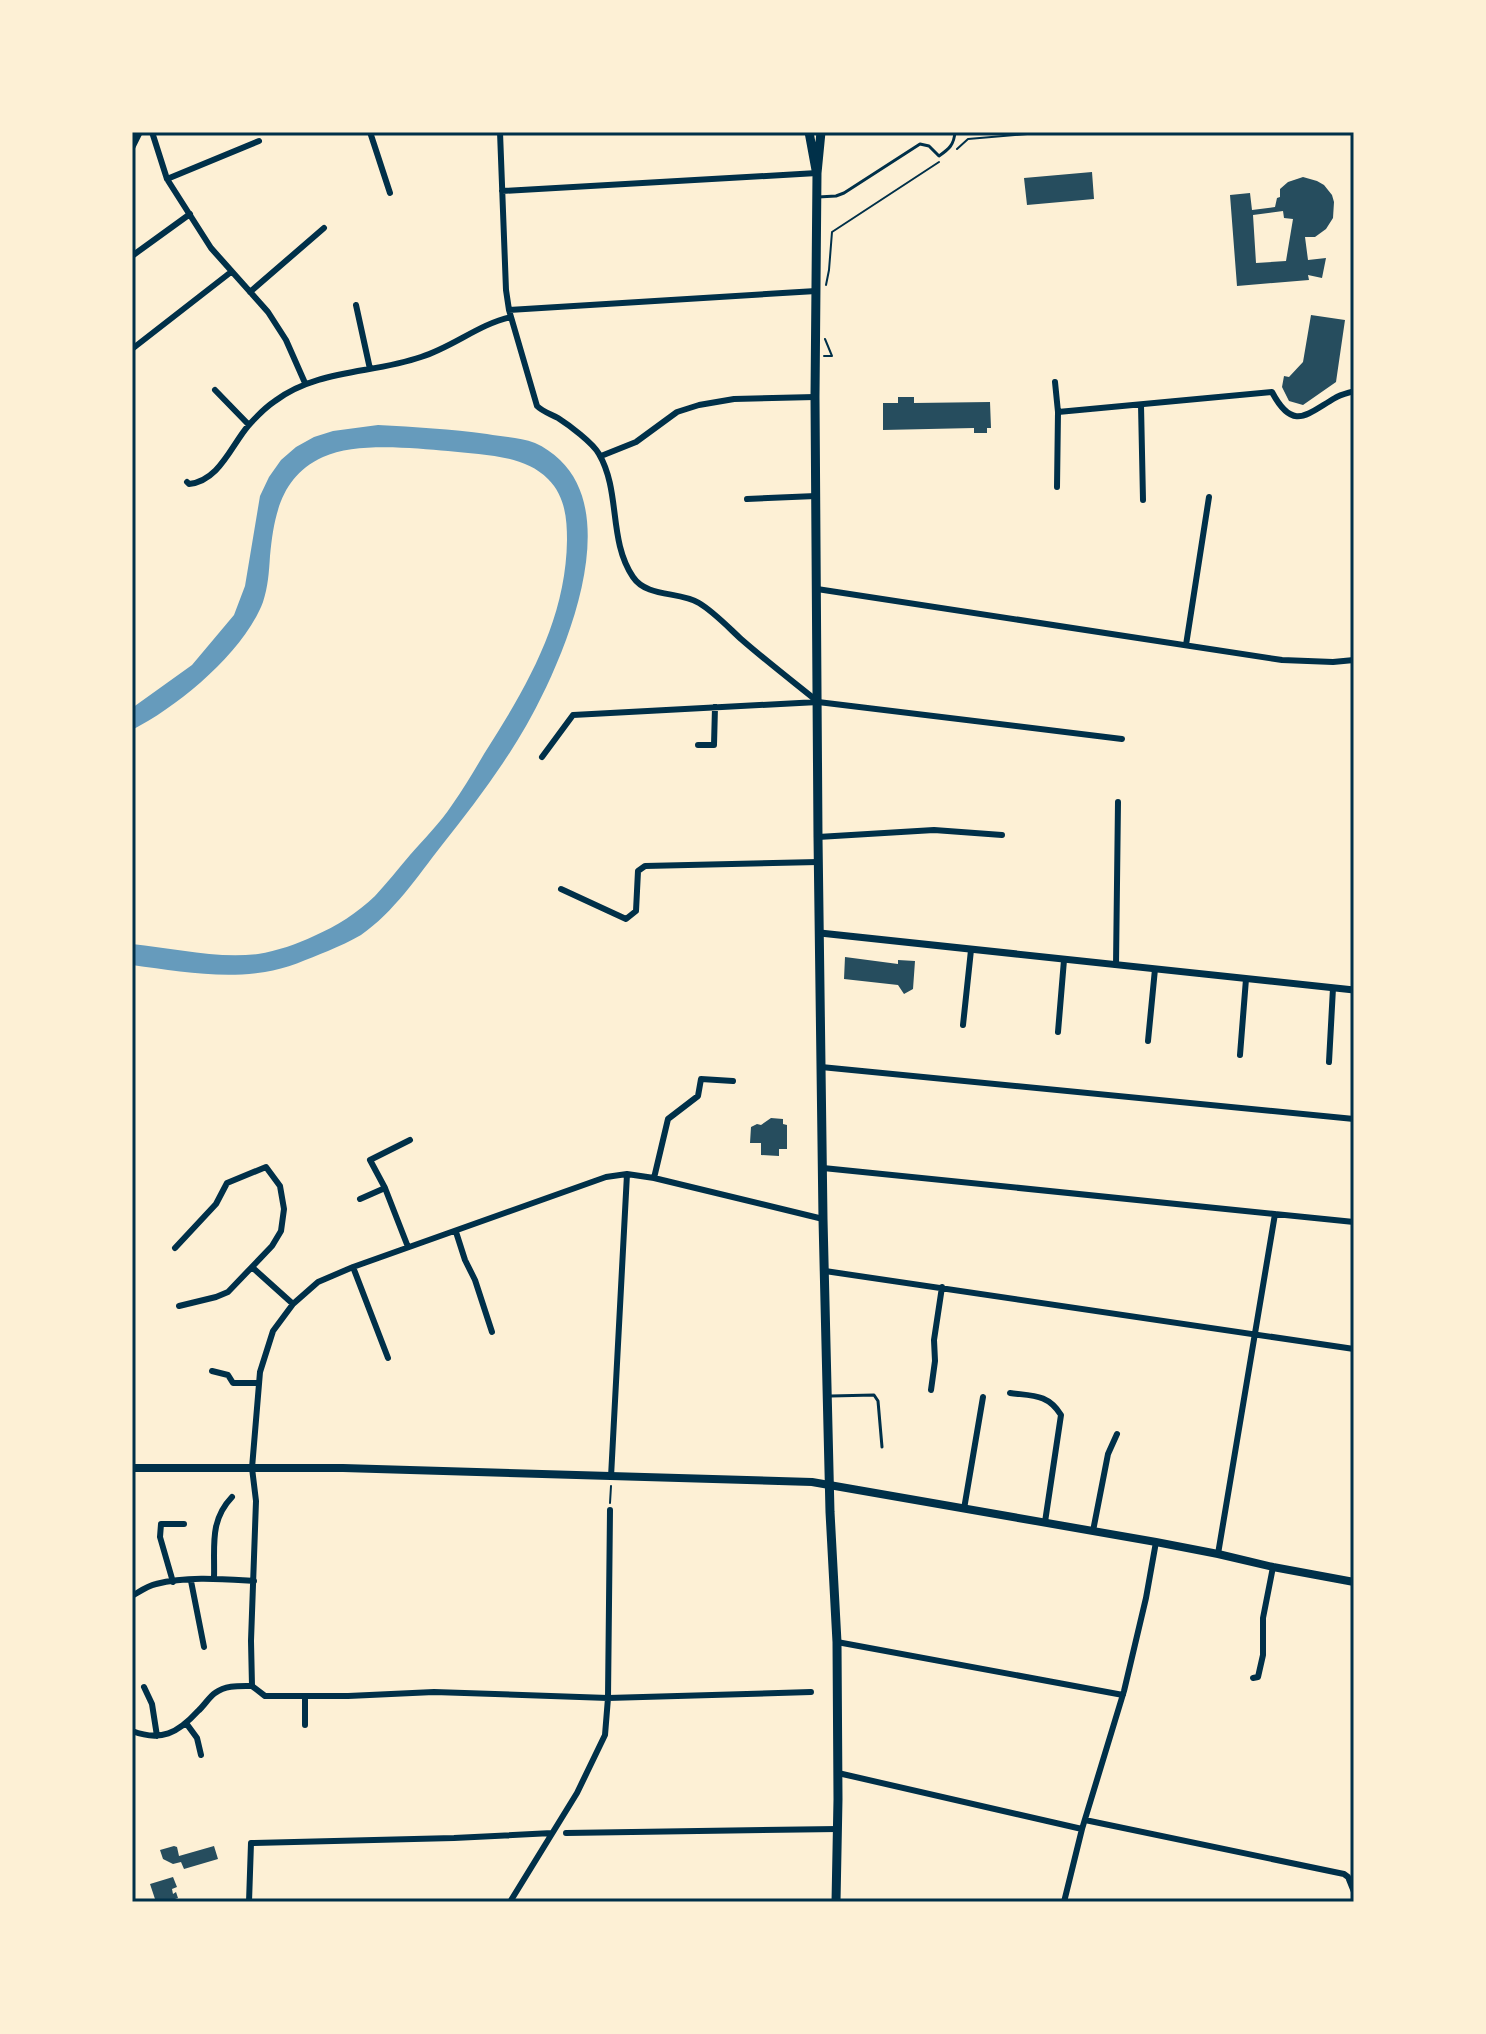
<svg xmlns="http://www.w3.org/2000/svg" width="1486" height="2034" viewBox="0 0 1486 2034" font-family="Signika,sans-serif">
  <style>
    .water { fill: #669bbc }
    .building { fill: #264d5e; fill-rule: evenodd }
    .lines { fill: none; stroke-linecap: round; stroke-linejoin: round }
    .path { stroke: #003049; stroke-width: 2 }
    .service { stroke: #003049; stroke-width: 3 }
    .minor { stroke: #003049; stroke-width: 6 }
    .tertiary { stroke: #003049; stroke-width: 7 }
    .secondary { stroke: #003049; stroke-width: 8 }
    .primary { stroke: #003049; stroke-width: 9 }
    .neatline { fill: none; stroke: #003049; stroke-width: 3 }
  </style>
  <rect width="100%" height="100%" fill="#fdf0d5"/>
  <!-- water -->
  <path class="water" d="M378,425C415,427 451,429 487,434C503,437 520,437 535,443C544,447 553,453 560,460C624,521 562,663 526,726C502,768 472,807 442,845C417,877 394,912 361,935C351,941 339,946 328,951C308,959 286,969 265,972C221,979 176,971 132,965V944C173,948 216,959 258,954C277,951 297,944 314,936C337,926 357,913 375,896C387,883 398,869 410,855C424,839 440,823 452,805C464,788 474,771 484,754C526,688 566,621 567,540C567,518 565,496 548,479C523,454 481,455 448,451C412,448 356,442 323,457C281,476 274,515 270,556C269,572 268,587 263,602C244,652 179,706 132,730V708L192,665L234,615L245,586L260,496L269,477L281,460L296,447L314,437L333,431Z"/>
  <!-- building -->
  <path class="building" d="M1092,172L1094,199L1027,205L1024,178Z
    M1303,177L1317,181L1324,185L1332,195L1334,202L1333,218L1326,229L1315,237H1305L1308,260L1326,258L1322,278L1308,275L1309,280L1237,286L1230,195L1250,193L1252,210L1275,207L1277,198L1280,197V189L1288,182ZM1283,211L1284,218L1293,219L1286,261L1256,263L1253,215Z
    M1311,315L1345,320L1336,382L1303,405L1289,401L1282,387L1284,376L1289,377L1303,362Z
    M898,397H914V403L990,402L991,428H987V433H974V428L883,430V403H898Z
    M845,957L898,964V960L915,961L913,989L904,994L898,985L844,979Z
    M771,1118L783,1119V1124L787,1125V1149H779V1156L761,1155V1143H750L751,1127L757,1124L761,1125Z
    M174,1846L177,1847L179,1856L214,1846L218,1859L184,1869L181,1862L173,1864L163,1859L160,1850Z
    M173,1877L177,1887L172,1889L173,1894L176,1892L178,1898L175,1899V1902H156L150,1884Z"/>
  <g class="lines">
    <!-- path -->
    <path class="path" d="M957,149L968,139L1050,132
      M826,285L829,270L832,232L939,162
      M824,356H832L825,339
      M610,1503L611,1486"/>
    <!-- service -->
    <path class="service" d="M818,197L836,196L844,193L920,144L929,146L939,156C949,149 954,145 955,132
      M831,1396L874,1395L878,1401L882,1447"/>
    <!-- minor -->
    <path class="minor" d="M152,132L167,179L211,248L268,312L286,340L305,383
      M370,132L390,193
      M500,132L506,290L509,310L537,406C543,412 551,414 558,418C569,425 593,443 599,454C621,492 608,540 633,577C647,598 680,591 699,603C714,612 728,627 741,639C765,660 791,680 817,701
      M132,148L140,132
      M167,179L259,141
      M502,191L817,173
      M132,256L190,214
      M250,292L324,228
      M356,305L370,369
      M509,310L816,291
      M132,349L231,272
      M1055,382L1058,412L1057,487
      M215,390L249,425
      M1141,405L1143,500
      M1058,412L1272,392C1293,432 1307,414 1335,398C1341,394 1348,393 1354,391
      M601,456L636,442L677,412L699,405L734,399L815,397
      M187,482L189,484C219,481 231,446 248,426C256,417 266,407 275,401C318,369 372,374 421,357C453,347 479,324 511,317
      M747,499L816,496
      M817,589L1282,660L1333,662L1354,660
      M1186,645L1209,497
      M698,745H714L715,707
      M542,757L573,715L818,702L1122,739
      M818,837L934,830L1002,835
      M561,889L626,919L636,911L638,871L645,866L818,862
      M1116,965L1118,802
      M963,1025L971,950
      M1058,1032L1064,960
      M1148,1041L1155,969
      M1240,1055L1246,979
      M1329,1062L1333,988
      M821,1067L1354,1119
      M823,1168L1354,1222
      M654,1178L668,1119L698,1096L701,1079L733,1081
      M360,1199L385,1188
      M456,1232L465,1260L475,1280L492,1332
      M408,1247L385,1188L370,1160L410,1140
      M175,1248L216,1204L227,1183L266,1167L280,1186L284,1209L281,1231L272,1246L228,1292L216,1297L179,1306
      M353,1267L388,1358
      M253,1268L293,1304
      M825,1271L1354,1349
      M212,1371L228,1375L233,1383H259
      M931,1390L935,1361L934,1340L942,1287
      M1010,1393C1033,1396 1048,1394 1061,1415L1045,1522
      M611,1477L627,1174
      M964,1509L983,1397
      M1093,1531L1108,1454L1117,1434
      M1218,1554L1275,1214
      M214,1578C215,1547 209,1521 232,1497
      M191,1581L204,1647
      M173,1582L160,1537L161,1524H184
      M132,1596C139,1592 147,1586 156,1584C187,1576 222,1579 254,1581
      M837,1642L1123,1695
      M1253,1678L1258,1677L1263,1655V1618L1273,1567
      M252,1686L251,1641L256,1501L252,1468L260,1372L273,1331L293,1304L318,1282L353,1267L606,1177L627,1174L654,1178L823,1219
      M252,1686L265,1696H348L434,1692L608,1698L811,1692
      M144,1687L152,1704L157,1736
      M186,1723L197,1738L201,1755
      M305,1725V1696
      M132,1731C161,1742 178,1733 198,1711C204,1706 209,1697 215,1693C226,1685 239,1686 252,1686
      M838,1773L1082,1829
      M1085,1820L1344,1874L1348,1877L1354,1892
      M566,1833L838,1829
      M249,1902L251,1843L454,1838L552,1833
      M510,1902L577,1793L605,1735L608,1698L610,1510
      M1064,1902L1082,1829L1124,1691L1146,1598L1156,1542"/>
    <!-- tertiary -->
    <path class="tertiary" d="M820,933L1354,990"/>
    <!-- secondary -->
    <path class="secondary" d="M132,1468H343L812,1482L1156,1542L1218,1554L1273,1567L1354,1582"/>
    <!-- primary -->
    <path class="primary" d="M809,132L816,170
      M821,132L817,173L815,397L818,837L823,1219L830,1512L837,1642L838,1799L836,1902"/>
  </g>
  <!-- border -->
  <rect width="1486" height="2034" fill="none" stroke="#fdf0d5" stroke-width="268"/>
  <rect x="134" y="134" width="1218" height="1766" class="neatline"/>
</svg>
